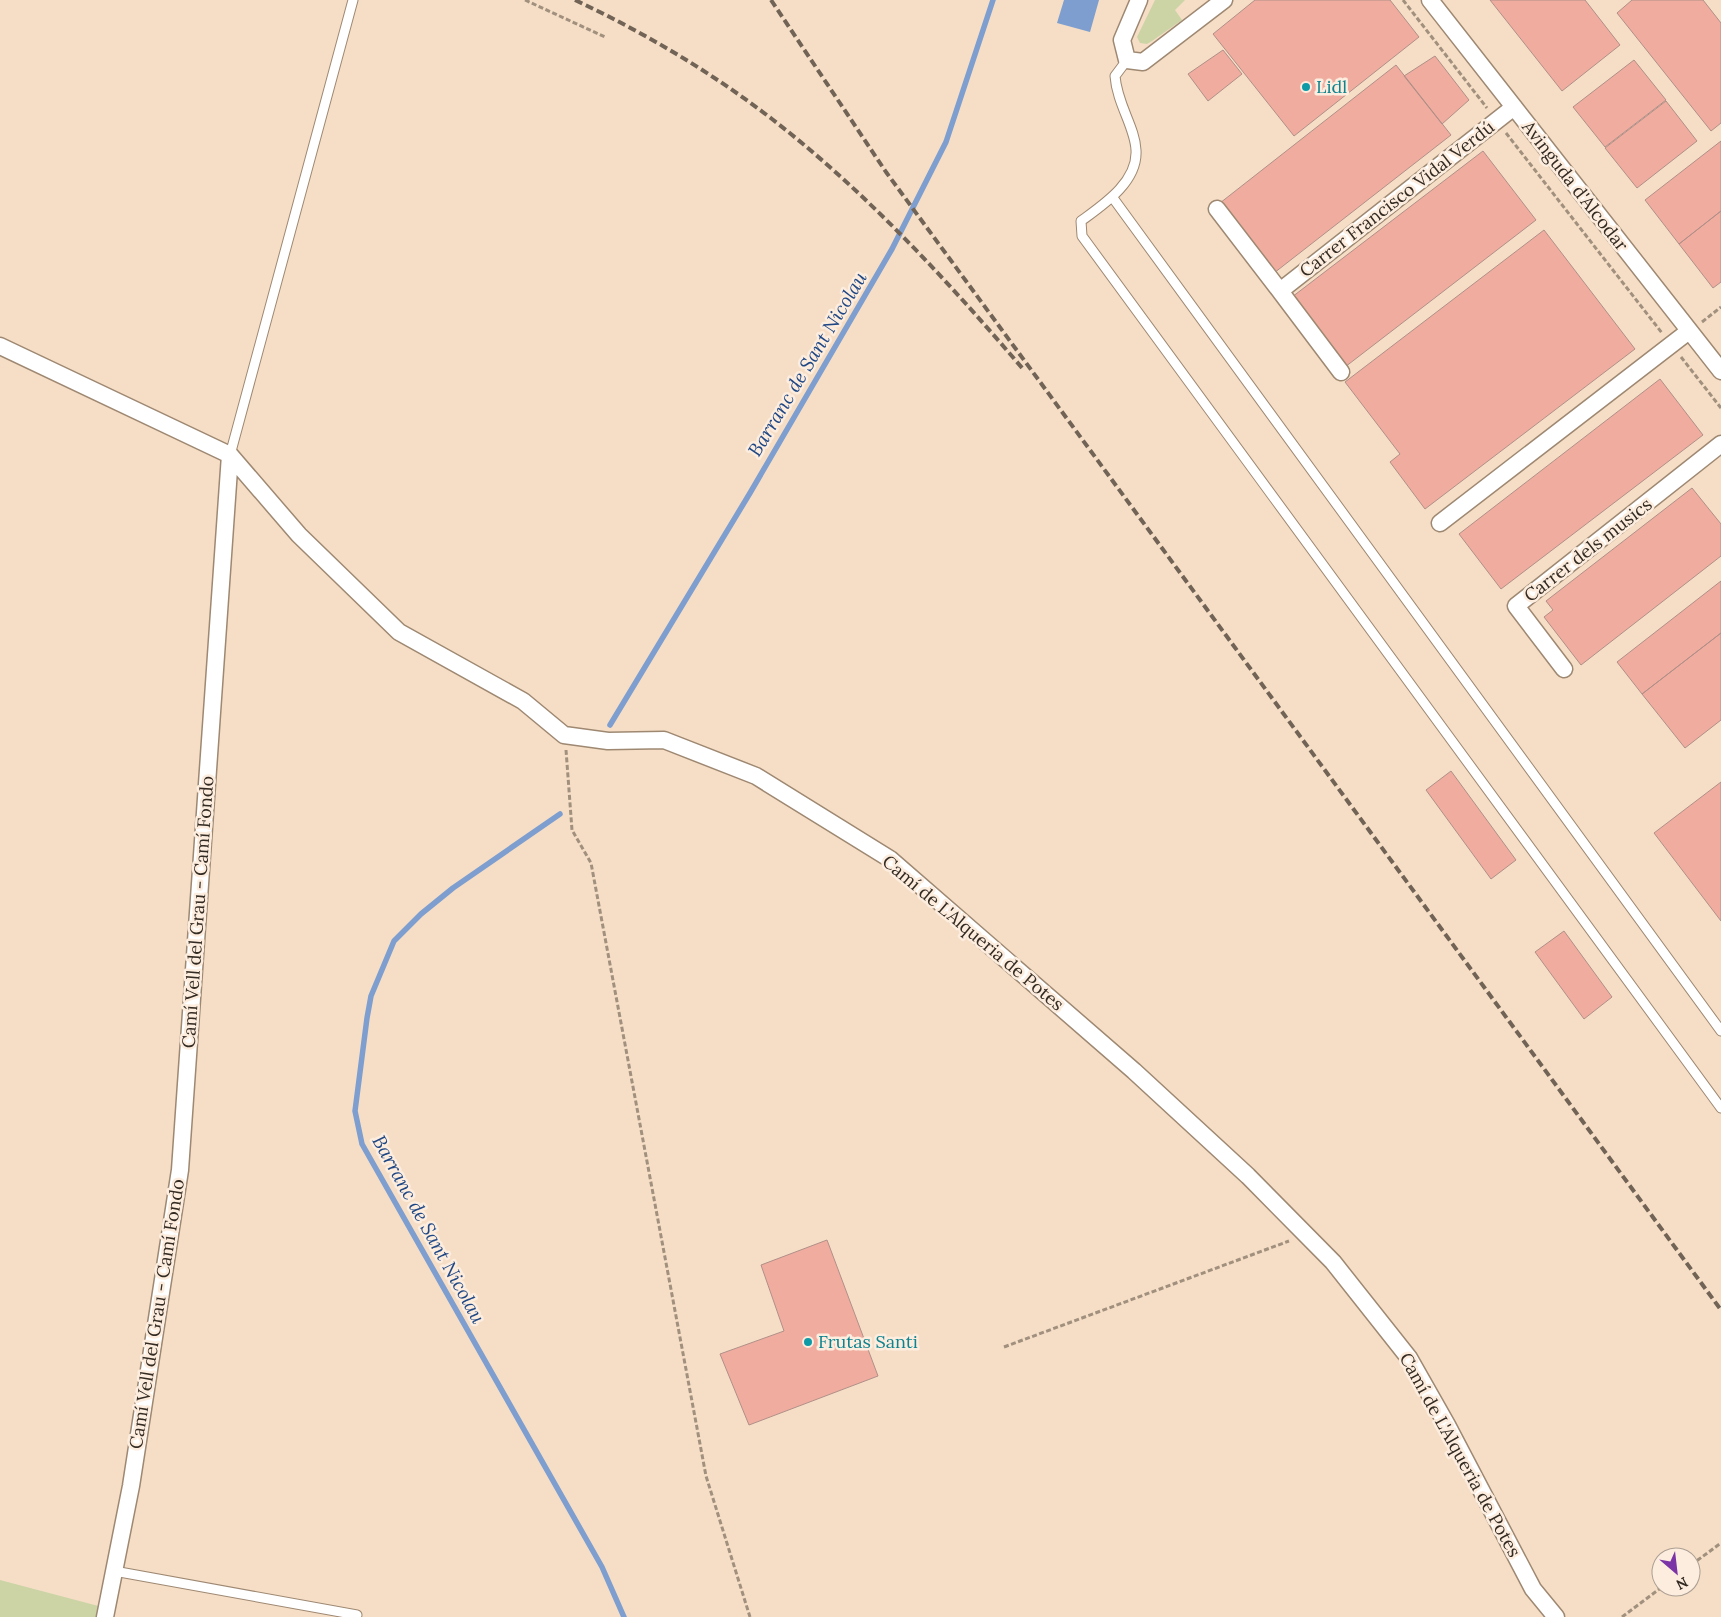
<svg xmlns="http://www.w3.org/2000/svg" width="1721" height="1617" viewBox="0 0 1721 1617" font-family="Lora,serif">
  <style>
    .green { fill: #ccd4a6 }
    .water { fill: #7d9ecf }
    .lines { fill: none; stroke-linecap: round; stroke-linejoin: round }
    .stream { stroke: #7d9ecf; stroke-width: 5.5 }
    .building { fill: #f0ad9f; stroke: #b08f88 }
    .lane-casing { stroke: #9e8872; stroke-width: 11 }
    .street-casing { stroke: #9e8872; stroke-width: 19 }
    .path { stroke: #a1907e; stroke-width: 3; stroke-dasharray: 5 2.5; stroke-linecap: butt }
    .lane { stroke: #fff; stroke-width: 9 }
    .street { stroke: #fff; stroke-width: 16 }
    .rail { stroke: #716355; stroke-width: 4; stroke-dasharray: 8 4; stroke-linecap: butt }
    .culture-dot { fill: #0f9aa8; stroke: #fceddf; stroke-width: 2 }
    .labels { text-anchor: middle; stroke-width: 5; stroke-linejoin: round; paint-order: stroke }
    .culture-label { font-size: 18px; fill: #0d838f; stroke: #fceddf; text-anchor: start }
    .street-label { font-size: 18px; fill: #342b22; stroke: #fceddf }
    .water-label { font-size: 19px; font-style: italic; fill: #1f4784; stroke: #fceddf }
  </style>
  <rect width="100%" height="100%" fill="#f6dec6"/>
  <!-- green -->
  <path class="green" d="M1155,0H1185L1175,10L1182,20L1152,41L1147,44L1140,43L1137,37Z
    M0,1580L106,1608L105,1617H0Z"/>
  <!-- water -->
  <path class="water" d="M1064,0H1099L1090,32L1057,23Z"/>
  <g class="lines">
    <!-- stream -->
    <path class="stream" d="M610,725L750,493L892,249L946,142L993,0
      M560,814L453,888L421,914L394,941L371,996L367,1018L355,1111L362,1144L602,1567L624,1617"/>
  </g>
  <!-- building -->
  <path class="building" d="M1255,0H1390L1419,37L1294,136L1213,34Z
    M1490,0H1585L1620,45L1562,91Z
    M1632,0H1703L1721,23V123L1711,131L1617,13Z
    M1223,50L1242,74L1208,101L1188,74Z
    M1435,56L1469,100L1442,124L1404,76Z
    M1634,60L1666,100L1605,147L1573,107Z
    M1396,65L1451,135L1274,273L1220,203Z
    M1666,101L1697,141L1637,188L1605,148Z
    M1721,141V211L1679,244L1645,200Z
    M1483,151L1536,220L1345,367L1292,297Z
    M1721,211V282L1713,288L1679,244Z
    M1544,230L1635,349L1425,509L1390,462L1400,454L1345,382Z
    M1660,379L1703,435L1501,589L1459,534Z
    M1692,488L1721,524V556L1581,665L1544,617L1553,610L1546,601Z
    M1721,581V633L1642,694L1617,662Z
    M1721,633V720L1685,748L1642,694Z
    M1451,771L1516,860L1491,879L1426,790Z
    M1721,782V921L1654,833Z
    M1564,931L1612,997L1584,1019L1535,952Z
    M827,1240L878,1376L749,1425L720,1354L784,1331L761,1265Z"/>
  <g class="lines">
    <defs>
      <path id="lane" d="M1127,60L1115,76C1117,104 1135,127 1136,150C1138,182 1103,205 1081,221L1082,236L1721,1108
        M1113,198L1721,1031
        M230,455L353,0
        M114,1571L357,1615"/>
      <path id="street" d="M1139,0L1122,40L1127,60L1143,62L1224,0
        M1430,0L1721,371
        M1217,209L1280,291
        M0,346L230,455L299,535L399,632L523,701L564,735L608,741L664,740L756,776L890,859L1134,1071L1248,1176L1333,1262L1409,1358L1447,1425L1533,1589L1556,1617
        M1341,372L1280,291L1514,107
        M1440,523L1689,331
        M1564,669L1516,606L1721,444
        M105,1617L131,1486L180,1170L230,455"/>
    </defs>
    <!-- lane casing -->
    <use href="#lane" class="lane-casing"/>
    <!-- street casing -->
    <use href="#street" class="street-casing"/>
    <!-- path -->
    <path class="path" d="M525,0L605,37
      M1403,0L1487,108
      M1506,133L1662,333
      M1702,322L1721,307
      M1681,357L1721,408
      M566,750L572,830L591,863L706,1476L750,1617
      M1004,1347L1289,1241
      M1691,1565L1721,1543
      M1622,1617L1662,1587"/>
    <!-- lane -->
    <use href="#lane" class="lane"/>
    <!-- street -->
    <use href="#street" class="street"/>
    <!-- rail -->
    <path class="rail" d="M575,0C645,33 711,72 772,119C866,192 946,279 1023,369
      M771,0L886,172L1721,1310"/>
  </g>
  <!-- markers -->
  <g class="culture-dot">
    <circle cx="1306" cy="87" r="5"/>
    <circle cx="808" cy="1342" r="5"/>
  </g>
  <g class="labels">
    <!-- culture labels -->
    <g class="culture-label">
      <text x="1316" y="93">Lidl</text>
      <text x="818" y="1348">Frutas Santi</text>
    </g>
    <!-- street labels -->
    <g class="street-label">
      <text transform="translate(1575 186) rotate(52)" y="6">Avinguda d'Alcodar</text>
      <text transform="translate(1397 199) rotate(-38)" y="6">Carrer Francisco Vidal Verdú</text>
      <text transform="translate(1588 550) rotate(-38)" y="6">Carrer dels musics</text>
      <text transform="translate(198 912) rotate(-86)" y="6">Camí Vell del Grau - Camí Fondo</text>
      <text transform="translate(973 933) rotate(40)" y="6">Camí de L'Alqueria de Potes</text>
      <text transform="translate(157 1314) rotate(-81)" y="6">Camí Vell del Grau - Camí Fondo</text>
      <text transform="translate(1460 1455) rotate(61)" y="6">Camí de L'Alqueria de Potes</text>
    </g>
    <!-- water labels -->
    <g class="water-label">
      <text transform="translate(807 364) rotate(-59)" y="7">Barranc de Sant Nicolau</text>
      <text transform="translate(429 1229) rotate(61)" y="7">Barranc de Sant Nicolau</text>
    </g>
  </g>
  <!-- north arrow -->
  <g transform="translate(1676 1572) rotate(152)"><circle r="24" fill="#fceddf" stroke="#ac9f93"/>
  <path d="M0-4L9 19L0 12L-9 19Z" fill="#7c33a6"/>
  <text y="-8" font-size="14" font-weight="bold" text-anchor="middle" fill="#342b22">N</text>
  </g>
</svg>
